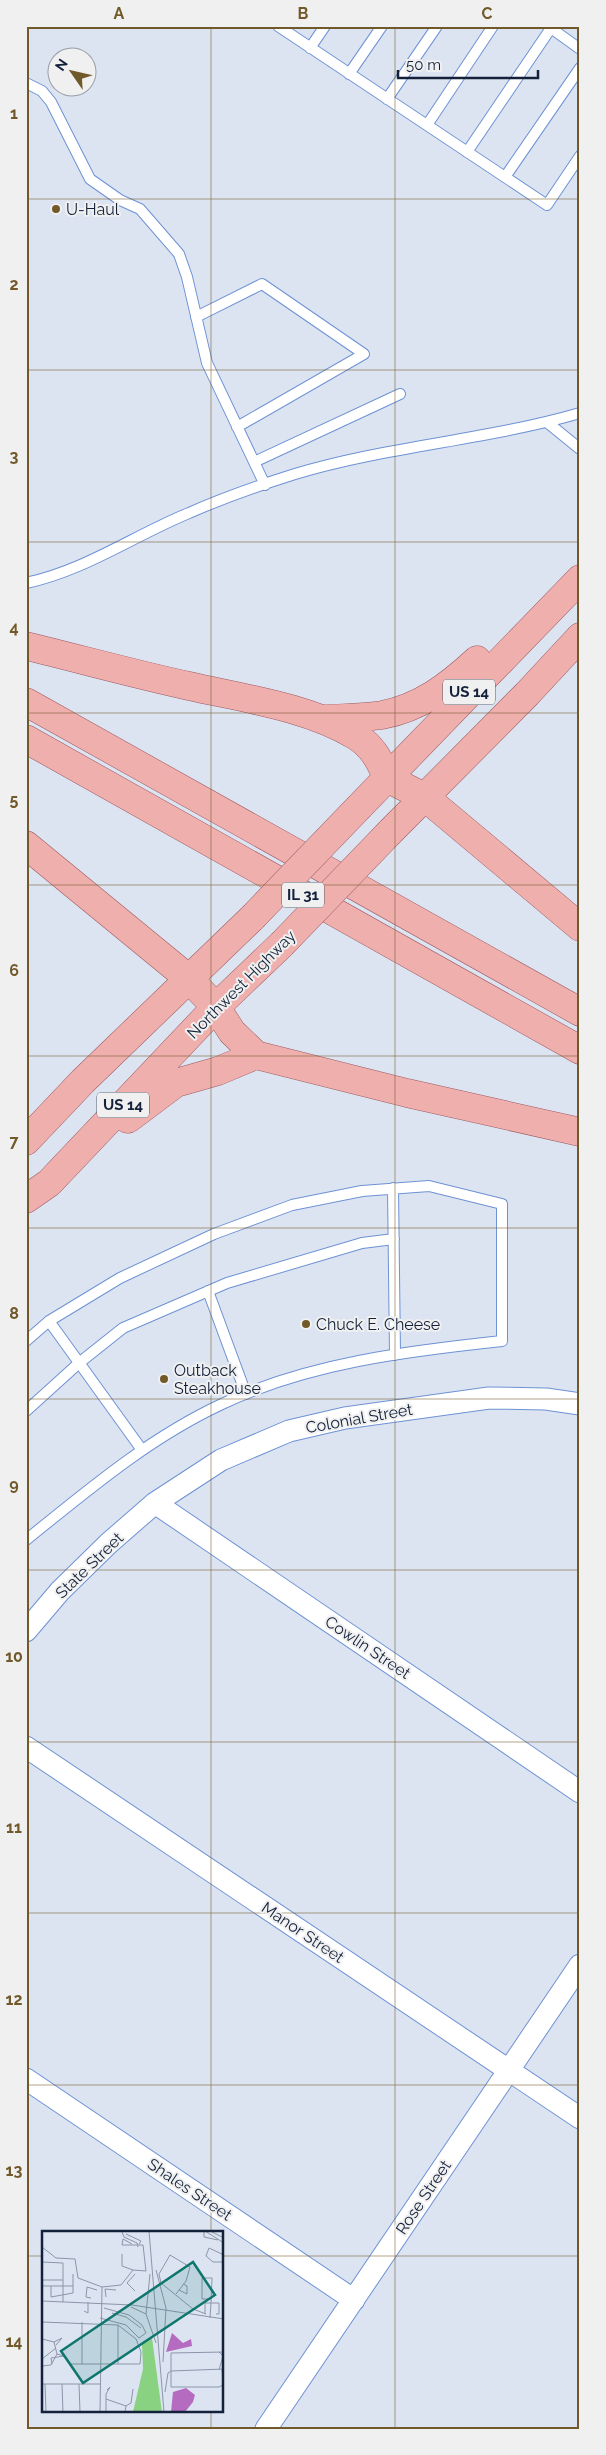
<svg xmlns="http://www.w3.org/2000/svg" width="606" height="2455" viewBox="0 0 606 2455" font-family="Raleway,sans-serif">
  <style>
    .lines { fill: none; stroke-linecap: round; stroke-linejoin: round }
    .lane-casing { stroke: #6e92d3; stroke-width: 12 }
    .street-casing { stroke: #6e92d3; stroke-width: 23 }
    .primary-casing { stroke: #9c5a62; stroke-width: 29 }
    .lane { stroke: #fff; stroke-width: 10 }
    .street { stroke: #fff; stroke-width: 21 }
    .primary { stroke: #efafad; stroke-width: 28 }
    .primary-bridge-casing { stroke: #9c5a62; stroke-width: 29; stroke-linecap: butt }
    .primary-bridge { stroke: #efafad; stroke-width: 28 }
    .grid { fill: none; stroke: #71592a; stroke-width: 1; stroke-opacity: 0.55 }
    .poi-dot { fill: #71592a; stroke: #f0f0f0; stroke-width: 2 }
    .labels { text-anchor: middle; stroke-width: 4; stroke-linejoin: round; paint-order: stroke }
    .shield { fill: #f0f0f0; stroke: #555f71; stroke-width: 1 }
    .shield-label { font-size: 15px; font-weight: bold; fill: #13213b }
    .poi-label { font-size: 16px; fill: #13213b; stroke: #f0f0f0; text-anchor: start }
    .street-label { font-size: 16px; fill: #13213b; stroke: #f0f0f0 }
    .inset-road { fill: none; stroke: #8c96a9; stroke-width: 1 }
    .view { fill: #0f766e; fill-opacity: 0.15; stroke: #0f766e; stroke-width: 2.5 }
    .inset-edge { fill: none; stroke: #13213b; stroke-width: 2.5 }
    .neatline { fill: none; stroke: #71592a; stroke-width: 2 }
    .grid-label { font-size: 16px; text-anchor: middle; font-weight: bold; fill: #71592a }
  </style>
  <rect width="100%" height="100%" fill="#dce4f2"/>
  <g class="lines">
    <defs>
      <path id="lane" d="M278,26L547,205L580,156
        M548,26L580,49
        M310,48L325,26
        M349,74L382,26
        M26,83L42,91L51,102L90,179L120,200L140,209L179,254L187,277L207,363L265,485
        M387,99L437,26
        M427,125L493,26
        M467,152L551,28
        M505,177L580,68
        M196,317L262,284L364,354L237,427
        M548,423L580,449
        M254,462L400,394
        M26,583C84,571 135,535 189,513C223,498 260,485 295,474C388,446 487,440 580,413
        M393,1188L395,1355
        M208,1291L246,1394
        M49,1321L142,1450
        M26,1341L49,1321L120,1278L214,1234L292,1205L362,1191L429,1186L502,1204V1341C408,1351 308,1363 222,1404C149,1438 88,1490 26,1540
        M26,1411L79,1363L123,1328L227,1283L362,1243L394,1239"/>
      <path id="street" d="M155,1503L580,1792
        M26,1631L60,1591L109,1543L155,1503L221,1460L289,1431L345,1418L489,1398L546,1399L580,1404
        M26,1747L580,2118
        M26,2079L354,2300
        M266,2429L580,1965"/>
      <path id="primary" d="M26,646C80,659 134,674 189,686C242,698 309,707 356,736C372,746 380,760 387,778L426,798L580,927
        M26,702L580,1012
        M324,719C343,718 363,718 382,715C420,708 449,686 477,660
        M26,739L580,1050
        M360,806L580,579
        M389,833L527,694L580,637
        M26,845L188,978L216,1007L232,1032L256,1055L407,1093L580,1132
        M128,1119L176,1083L218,1071L256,1055
        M26,1141L83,1081L253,917
        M26,1199L49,1183L216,1007L282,944"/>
    </defs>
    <!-- lane casing -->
    <use href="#lane" class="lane-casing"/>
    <!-- street casing -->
    <use href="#street" class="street-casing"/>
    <!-- primary casing -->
    <use href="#primary" class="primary-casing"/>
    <!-- lane -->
    <use href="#lane" class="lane"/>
    <!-- street -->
    <use href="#street" class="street"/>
    <!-- primary -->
    <use href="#primary" class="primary"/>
    <defs>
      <path id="primary-bridge" d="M253,917L360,806
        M282,944L389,833"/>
    </defs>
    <!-- primary-bridge casing -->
    <use href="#primary-bridge" class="primary-bridge-casing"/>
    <!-- primary-bridge -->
    <use href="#primary-bridge" class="primary-bridge"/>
  </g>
  <!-- grid -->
  <path class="grid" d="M211,26V2232M395,26V2429M26,199H580M26,370H580M26,542H580M26,713H580M26,885H580M26,1056H580M26,1228H580M26,1399H580M26,1570H580M26,1742H580M26,1913H580M26,2085H580M26,2256H44M222,2256H580M211,2411V2429"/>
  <!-- markers -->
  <g class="poi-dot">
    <circle cx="56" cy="209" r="5"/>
    <circle cx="306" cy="1324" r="5"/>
    <circle cx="164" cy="1379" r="5"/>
  </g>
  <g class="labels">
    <!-- shield labels -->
    <g class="shield">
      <rect x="443" y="679.5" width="52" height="25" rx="4"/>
      <rect x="282" y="882.5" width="42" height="25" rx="4"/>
      <rect x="97" y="1092.5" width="52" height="25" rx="4"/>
    </g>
    <g class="shield-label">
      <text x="469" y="697">US 14</text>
      <text x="303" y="900">IL 31</text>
      <text x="123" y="1110">US 14</text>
    </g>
    <!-- poi labels -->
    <g class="poi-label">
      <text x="66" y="215">U-Haul</text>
      <text x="316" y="1330">Chuck E. Cheese</text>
      <text x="174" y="1376">Outback<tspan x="174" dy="18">Steakhouse</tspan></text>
    </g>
    <!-- street labels -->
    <g class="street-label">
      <text transform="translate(241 984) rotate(-45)" y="6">Northwest Highway</text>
      <text transform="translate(359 1418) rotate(-10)" y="6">Colonial Street</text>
      <text transform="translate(89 1565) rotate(-44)" y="6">State Street</text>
      <text transform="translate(368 1647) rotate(34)" y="6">Cowlin Street</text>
      <text transform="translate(303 1932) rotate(34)" y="6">Manor Street</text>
      <text transform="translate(190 2189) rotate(34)" y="6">Shales Street</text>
      <text transform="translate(423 2197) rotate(-56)" y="6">Rose Street</text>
    </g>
  </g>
  <!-- overview -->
  <g transform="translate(42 2231)">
    <rect width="181" height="181" fill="#dce4f2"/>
    <path d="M110,107L120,181H91L101,138L100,113Z" fill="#88d281"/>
    <path d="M130,102L141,112L149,108L150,115L124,121ZM144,157L153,164L151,171L143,181H129L131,161Z" fill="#b56bc0"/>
    <path class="inset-road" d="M107,0L122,181M163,0L182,12M168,0L182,7M80,1L82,6L95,12L96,16M162,1V6L176,9M84,3L99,10L97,13M0,16L14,27L33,28L36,47L60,56M80,23V35L91,39M182,24L167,17L164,25L171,31H182M0,31L21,32V71M114,39L124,77L121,131M93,43L85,52L93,60M108,43L104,83L114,112M0,49H21M0,55H9V66L31,62V43M9,55H31M137,59L145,63V55L141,53M134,63L144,50L148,36L128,24L117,43L119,52L151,78L164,83M64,66L63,58L74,59M49,67L44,66L45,56L55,59M169,68H160V47H170L169,72H177V83H174M0,70L90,74L182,88M89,76L104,83M42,80L46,82V71M70,82L84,86L99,97M163,83V72H169L168,87M58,87L84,94L97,107L104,102L100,94L87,84L62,77M0,91L76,94L94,108L99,121L98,133H28M40,91V133M0,108L12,111L15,123L9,134L0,135M12,111L20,107L14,114M0,128L14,117M10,133L9,127L22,125L15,123M76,133V94M180,138L181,154L177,156H129V122L182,121M177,139L181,125L177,121M129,140L182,138M0,153H58M3,153L4,181M20,153L21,181M37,153L38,181M123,161L126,142L129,140M64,168L84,175M58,181L60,56L79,54L91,39L104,40L101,14H80L81,8L90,13M64,181V163L68,156L65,159M83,181L84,175L89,172L91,158"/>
    <path class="view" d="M151,31L173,64L41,152L19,120Z"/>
    <rect width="181" height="181" class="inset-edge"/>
  </g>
  <!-- border -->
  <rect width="606" height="2455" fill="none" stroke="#f0f0f0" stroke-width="55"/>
  <!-- north arrow -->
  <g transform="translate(72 72) rotate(304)"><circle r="24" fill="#f0f0f0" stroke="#989da8"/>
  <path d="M0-4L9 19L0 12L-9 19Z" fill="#71592a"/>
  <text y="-8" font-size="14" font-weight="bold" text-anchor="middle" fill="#13213b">N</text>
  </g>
  <!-- scale -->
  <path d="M398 70v8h140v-8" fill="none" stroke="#13213b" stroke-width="2.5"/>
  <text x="406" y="70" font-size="15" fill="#13213b" stroke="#f0f0f0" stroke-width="4" paint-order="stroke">50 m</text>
  <rect x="28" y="28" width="550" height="2400" class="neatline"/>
  <g class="grid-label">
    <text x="119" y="19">A</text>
    <text x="303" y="19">B</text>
    <text x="487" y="19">C</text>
    <text x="14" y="119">1</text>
    <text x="14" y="290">2</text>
    <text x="14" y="462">3</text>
    <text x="14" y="633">4</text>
    <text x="14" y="805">5</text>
    <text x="14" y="976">6</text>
    <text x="14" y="1147">7</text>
    <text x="14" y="1319">8</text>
    <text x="14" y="1490">9</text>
    <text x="14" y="1662">10</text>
    <text x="14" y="1833">11</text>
    <text x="14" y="2005">12</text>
    <text x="14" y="2176">13</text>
    <text x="14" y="2347">14</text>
  </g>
</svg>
